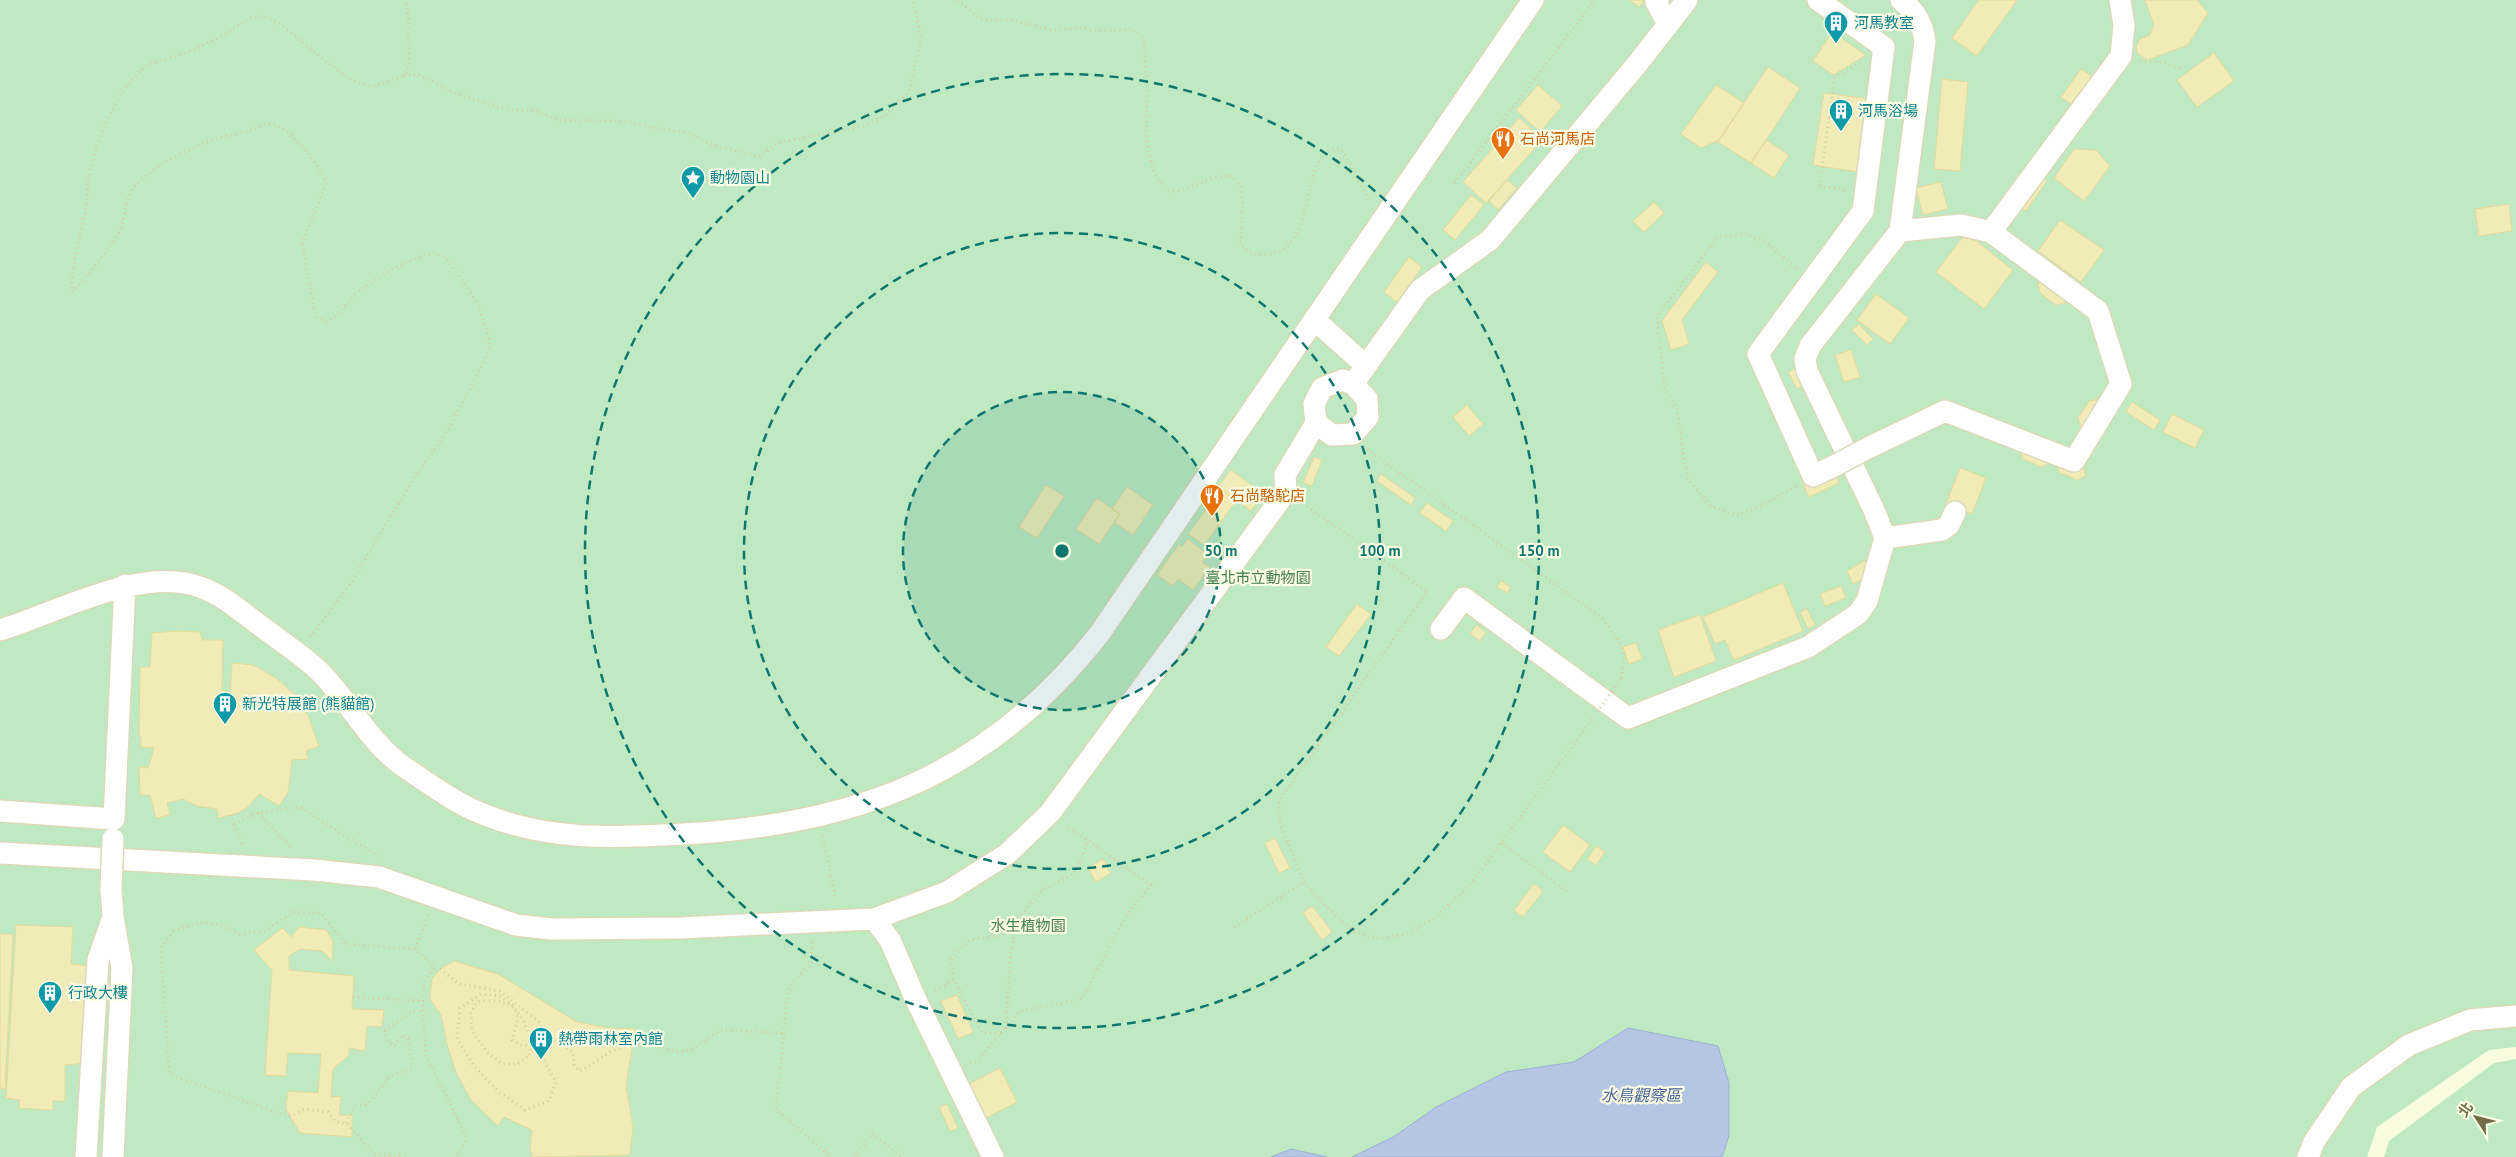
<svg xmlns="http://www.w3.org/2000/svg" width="2516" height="1157" viewBox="0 0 2516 1157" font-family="'PT Sans','Noto Sans TC',sans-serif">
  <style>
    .green { fill: #bfe9c2 }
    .water { fill: #b5c6e5; stroke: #9bb0d6 }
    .building { fill: #f1ebb7; stroke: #e3da98 }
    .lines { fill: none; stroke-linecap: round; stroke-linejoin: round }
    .minor-casing { stroke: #dbd9b7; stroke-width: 24 }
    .path { stroke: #d5ce9b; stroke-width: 3; stroke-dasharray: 1 4; stroke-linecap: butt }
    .minor { stroke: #fff; stroke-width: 21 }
    .minor-bridge-casing { stroke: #dbd9b7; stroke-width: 24; stroke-linecap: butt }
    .path-bridge { stroke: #d5ce9b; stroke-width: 3; stroke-dasharray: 1 4; stroke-linecap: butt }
    .minor-bridge { stroke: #fff; stroke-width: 21 }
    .ring { fill: none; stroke: #0f766e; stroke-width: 2.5; stroke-dasharray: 9 6 }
    .labels { text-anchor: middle; stroke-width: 4.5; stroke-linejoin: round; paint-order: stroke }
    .culture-label { font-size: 15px; fill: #0d838f; stroke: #fcffe5; text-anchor: start }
    .food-label { font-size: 15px; fill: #c56008; stroke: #fcffe5; text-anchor: start }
    .park-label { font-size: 15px; fill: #427d4e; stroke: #fcffe5 }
    .water-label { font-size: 16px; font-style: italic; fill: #4a659a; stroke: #fcffe5 }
    .centre { fill: #0f766e; stroke: #fcffe5; stroke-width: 2.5 }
    .ring-label { font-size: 15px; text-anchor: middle; font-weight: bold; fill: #0f766e; stroke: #fcffe5; stroke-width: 4.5; stroke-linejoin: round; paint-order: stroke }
  </style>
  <rect width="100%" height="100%" fill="#f9fcdf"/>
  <!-- green -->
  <path class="green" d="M0,0H2516V1047L2489,1050L2377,1127L2367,1157H0Z
    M2516,1059V1157H2384L2389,1141L2494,1063Z"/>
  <!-- water -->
  <path class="water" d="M1628,1028L1718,1046L1729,1083V1136L1722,1157H1352L1395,1136L1436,1107L1506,1072L1574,1062Z
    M1291,1149L1327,1157H1271Z"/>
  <!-- building -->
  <path class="building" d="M1630,0H1645L1639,7Z
    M1979,0H2017L1977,56L1952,38Z
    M2145,0H2197L2208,13L2188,45L2147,60L2137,53L2136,46L2139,40L2150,35L2154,25Z
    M1832,32L1866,55L1833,75L1813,61Z
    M2214,53L2234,81L2197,107L2177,80Z
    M1768,67L1800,88L1751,163L1718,142Z
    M2081,69L2092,76L2072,105L2061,97Z
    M1942,79L1968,82L1960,171L1934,169Z
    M1538,85L1562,106L1540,132L1516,110Z
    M1716,85L1744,103L1719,140L1701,148L1681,134Z
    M1824,93L1870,99L1859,172L1813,165Z
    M1519,118L1543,139L1486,203L1463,182Z
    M1766,140L1789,155L1774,178L1751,163Z
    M2074,149L2096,150L2110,166L2084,201L2054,178Z
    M2038,174L2047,181L2026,211L2016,205Z
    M1507,180L1517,188L1498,210L1489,201Z
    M1941,182L1948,209L1923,215L1916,188Z
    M1471,195L1484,205L1455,240L1443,230Z
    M1654,202L1664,213L1644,232L1633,221Z
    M2509,204L2512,231L2479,236L2475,209Z
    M2060,220L2104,250L2081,282L2038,251Z
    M1966,233L2013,270L1984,309L1936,272Z
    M1409,257L1422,267L1397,302L1384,292Z
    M1706,262L1718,272L1682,320L1689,344L1671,350L1662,321Z
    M2049,282L2065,294V303L2056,305L2040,293L2038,283Z
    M1876,294L1909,318L1890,344L1857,320Z
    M1859,324L1873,339L1867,345L1852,330Z
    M1851,350L1860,377L1844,382L1835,355Z
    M1795,369L1803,386L1797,389L1788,372Z
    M2099,399L2101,408L2090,425L2081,428L2078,418L2089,401Z
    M2132,402L2160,420L2154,430L2126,412Z
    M1467,405L1483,424L1469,436L1453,417Z
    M2172,414L2204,430L2195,448L2163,432Z
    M2020,449L2051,462L2042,467L2023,459Z
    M1314,457L1322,460L1312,486L1303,483Z
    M2065,458L2083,466L2086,476L2077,480L2059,472L2055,462Z
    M1960,468L1986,478L1972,514L1946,504Z
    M1231,470L1263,494L1251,511L1218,487Z
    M1833,470L1839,483L1809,497L1803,484Z
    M1381,474L1415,498L1411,505L1377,481Z
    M1046,485L1064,496L1037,538L1019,527Z
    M1127,487L1153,505L1133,535L1114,522L1120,514L1112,509Z
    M1221,489L1237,500L1204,545L1188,534Z
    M1097,498L1120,514L1099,544L1076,529Z
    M1427,503L1453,521L1446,531L1420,513Z
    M1188,539L1208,555L1202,562L1210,567L1193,590L1178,579L1173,586L1157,575L1179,544L1182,547Z
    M1868,559L1867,577L1853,584L1847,571Z
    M1501,581L1511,587L1507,593L1497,587Z
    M1783,583L1803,631L1734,660L1725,640L1715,644L1703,617Z
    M1841,586L1846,598L1825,606L1820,594Z
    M1357,604L1371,614L1339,656L1326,647Z
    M1807,609L1815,625L1808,629L1800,612Z
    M1700,615L1716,661L1674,677L1658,630Z
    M1477,625L1486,633L1479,641L1470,633Z
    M178,631L200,632L202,640H223L222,690L230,692L232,663L253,665L276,678L295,695L308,715L319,746L306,751L308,759L292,760L288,792L279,806L259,794L248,807L238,813L218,818L217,809L197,806L183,799L167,803L170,815L156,818L150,795H140L139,767L148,768L154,748L141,747V737L139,736L140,667H150L152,633Z
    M1636,643L1642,659L1629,664L1623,647Z
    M1563,825L1590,845L1570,872L1543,852Z
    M1275,838L1290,868L1279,873L1265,843Z
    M1596,846L1605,852L1596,865L1587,859Z
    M1103,859L1111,873L1096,882L1088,868Z
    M1534,884L1543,891L1523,917L1514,910Z
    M1312,906L1332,932L1322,940L1303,913Z
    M16,925L73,927L71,964L92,966L86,1063L65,1065V1101H53V1110L19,1108L20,1100L6,1098Z
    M299,927L326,930L333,941L332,961L322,951L300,949L289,956V970L354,976L352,1009L384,1010L382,1027L367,1026L365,1051L349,1048V1055L333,1069L331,1097L341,1096L339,1115L352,1116V1137L300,1133L286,1109L288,1091L318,1093L321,1054L288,1053L286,1076L265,1075L272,970L254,950L282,928L291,937Z
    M0,934H13L5,1089L0,1088Z
    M454,961L498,974L577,1022L609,1028L635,1029L626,1086L633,1127L630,1155L533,1157L530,1151L532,1130L504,1117L498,1126L471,1100L456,1072L448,1048L441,1015L430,999L432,979L440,969Z
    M957,995L973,1032L958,1039L941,1001Z
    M1000,1068L1017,1102L984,1119L967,1085Z
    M947,1104L958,1128L950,1131L939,1107Z"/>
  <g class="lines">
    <defs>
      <path id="minor" d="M1658,0L1656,2L1668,24
        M1818,0L1884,47L1863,211L1758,354L1813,476L1838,464
        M1900,231L1925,41C1922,22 1916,12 1901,0
        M1315,320L1365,365
        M1353,384L1420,290L1490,240L1638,63L1687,0
        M1868,448L1945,411L2074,461L2121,384L2098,311L1991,232L2121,56L2124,25L2120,0
        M1885,538L1942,530L1949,525L1955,512
        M1441,629L1464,598L1628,718L1808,647L1858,614L1867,601L1885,538L1874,510L1807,371L1805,359L1810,346L1900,231L1961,225L1991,232
        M0,630C57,613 141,565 200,587C226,596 247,617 269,632C287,646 308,659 323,675C352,706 372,746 407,769C431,785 457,804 483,814C548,841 615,838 683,834C858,825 990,774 1100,633L1533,0
        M0,811L114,819L125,585
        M0,853L314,870L379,877L516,925L551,929L679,928L874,919L947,892L1007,854L1050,813L1286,492L1285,475L1316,423L1314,404L1322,388L1343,380L1353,384L1367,399L1368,417L1353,434L1332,435L1316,423
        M111,890L113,917L122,968L113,1157
        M874,919L890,940L916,1000L993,1157
        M86,1157L98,960L112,920
        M2308,1157L2314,1142L2351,1087L2409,1045L2470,1020L2516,1016"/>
    </defs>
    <!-- minor casing -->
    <use href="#minor" class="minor-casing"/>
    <!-- path -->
    <path class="path" d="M958,0L981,19L1012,20L1051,30L1080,28L1098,31L1132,29L1143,37C1144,55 1147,74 1147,92C1147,125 1141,168 1170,191L1176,192C1191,187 1206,179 1221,176C1252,170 1241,225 1240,243C1250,254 1255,256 1270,254C1320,249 1300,131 1343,151L1370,203
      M2140,61L2162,62L2182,69
      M404,76L417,74L457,94L506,109L537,111L557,120L626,121L655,128L689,133L710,144L760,157L777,143L866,125L885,116L909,92L921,39L913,0
      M1829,117L1854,119
      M1455,183L1595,0
      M1845,190L1819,186L1835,77L1862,62
      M1367,449L1602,618C1620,640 1628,651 1621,679
      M1796,486L1759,507L1736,516L1711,506L1687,477L1677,408L1664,387L1657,316L1718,237L1747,234L1765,242L1796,268
      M1303,503L1427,592L1279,800L1280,824L1304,882L1324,905L1355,932L1375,939L1406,934L1433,919L1469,886L1594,717
      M310,637L351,583L415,476L445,435L483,364L489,348V337L478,304L452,266L444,257L435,253L427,254L394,268L356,293L333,318L326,321L316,317L302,244L326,184C321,166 287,122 267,124C261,125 255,129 249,131C239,134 227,135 216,139C187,149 157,164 135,186C125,197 126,212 122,225C115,245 87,276 72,292C71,267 79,242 84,217C87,206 87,195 88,183C92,149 114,94 141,71C153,60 171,58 186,53C198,48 209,42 221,36C245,25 252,5 281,25L345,76L365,85L375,86L403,76L409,66L408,10L405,0
      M258,813L292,848
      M230,815L243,846
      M234,824L258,813L299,807L378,856
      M823,836L836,900
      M1502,843L1567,891
      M428,915L415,949L435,968L424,981L423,1011L426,1055L466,1136L464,1144L454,1157
      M1234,927L1304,882
      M812,942L811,964L796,978L788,990L776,1109L831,1157
      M440,969L459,984L500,991L539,1022L543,1035L531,1046L520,1045L512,1040C513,1034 516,1027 517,1021C520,999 490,999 477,1002L471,1013L472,1031L488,1053L502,1064H518L529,1055
      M935,990L954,980
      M353,997L423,1001
      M1006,1028L1010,960L1014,933L1021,915L1044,889L1074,874L1088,842
      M1001,1033H982L954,980L951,959L970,940L1014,933
      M970,1062H976L1020,1011L1082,999L1125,918L1151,885L1066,825
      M589,1066L610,1052L630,1044L644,1043L680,1052L692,1049L720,1030L784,1033
      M346,1123L354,1106L368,1104L390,1077L412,1068L408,1039L402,1035L395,1046L388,1041L385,1031L412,1012L423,1011
      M405,1157L375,1154L346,1123L336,1122L328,1112L305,1109L288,1117C249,1101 208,1090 169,1073L161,948L174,931L198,922L217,924L240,934L264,931L294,912L321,913L346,944L415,949
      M855,1157L872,1133L902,1157"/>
    <!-- minor -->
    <use href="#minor" class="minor"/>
    <defs>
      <path id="minor-bridge" d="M1838,464L1868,448
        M111,890L113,839"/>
    </defs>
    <!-- minor-bridge casing -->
    <use href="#minor-bridge" class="minor-bridge-casing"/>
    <!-- path-bridge -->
    <path class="path-bridge" d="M1600,708L1621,679
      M529,1055L532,1041L522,1018L512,1005L500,996L481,994L460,1008L457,1039L474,1066L498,1091L525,1110L549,1101L556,1082L541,1056L542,1048L550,1040L559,1042L573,1052L574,1065L579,1071L589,1066"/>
    <!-- minor-bridge -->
    <use href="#minor-bridge" class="minor-bridge"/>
  </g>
  <!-- distance rings -->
  <circle cx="1062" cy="551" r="159" fill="#0f766e" fill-opacity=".12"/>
  <g class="ring">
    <circle cx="1062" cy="551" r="159"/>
    <circle cx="1062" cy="551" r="318"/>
    <circle cx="1062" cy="551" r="477"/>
  </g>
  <!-- icons -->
  <defs>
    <symbol id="building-pin" viewBox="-11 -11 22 30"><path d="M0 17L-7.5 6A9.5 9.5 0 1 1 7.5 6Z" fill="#0f9aa8" stroke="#fcffe5"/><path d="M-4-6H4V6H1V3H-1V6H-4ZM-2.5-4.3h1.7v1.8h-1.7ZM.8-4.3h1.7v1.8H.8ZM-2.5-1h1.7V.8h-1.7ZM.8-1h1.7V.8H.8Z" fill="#fff"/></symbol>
    <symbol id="restaurant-pin" viewBox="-11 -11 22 30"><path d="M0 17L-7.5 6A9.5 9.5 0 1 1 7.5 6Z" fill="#e8710a" stroke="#fcffe5"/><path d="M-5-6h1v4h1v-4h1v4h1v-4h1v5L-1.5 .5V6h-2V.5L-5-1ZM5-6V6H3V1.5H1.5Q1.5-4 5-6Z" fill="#fff"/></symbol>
    <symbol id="sight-pin" viewBox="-11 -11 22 30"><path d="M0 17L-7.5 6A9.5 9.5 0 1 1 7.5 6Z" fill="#0f9aa8" stroke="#fcffe5"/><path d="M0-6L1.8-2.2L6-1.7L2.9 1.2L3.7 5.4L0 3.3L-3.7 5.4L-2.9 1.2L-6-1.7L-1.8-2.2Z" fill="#fff"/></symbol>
  </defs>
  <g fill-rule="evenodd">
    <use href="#building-pin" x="1822" y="9" width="28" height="38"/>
    <use href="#building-pin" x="1827" y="97" width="28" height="38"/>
    <use href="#restaurant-pin" x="1489" y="125" width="28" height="38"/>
    <use href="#sight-pin" x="679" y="164" width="28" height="38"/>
    <use href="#restaurant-pin" x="1198" y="482" width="28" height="38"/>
    <use href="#building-pin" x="211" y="690" width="28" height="38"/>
    <use href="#building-pin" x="36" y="979" width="28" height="38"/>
    <use href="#building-pin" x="527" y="1025" width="28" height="38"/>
  </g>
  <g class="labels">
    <!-- culture labels -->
    <g class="culture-label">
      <text x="1854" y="28">河馬教室</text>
      <text x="1858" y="116">河馬浴場</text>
      <text x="710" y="183">動物園山</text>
      <text x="242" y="709">新光特展館 (熊貓館)</text>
      <text x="68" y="998">行政大樓</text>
      <text x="558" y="1044">熱帶雨林室內館</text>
    </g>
    <!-- food labels -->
    <g class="food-label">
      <text x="1520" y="144">石尚河馬店</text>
      <text x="1230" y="501">石尚駱駝店</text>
    </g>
    <!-- park labels -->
    <g class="park-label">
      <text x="1258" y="583">臺北市立動物園</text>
      <text x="1028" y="931">水生植物園</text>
    </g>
    <!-- water labels -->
    <g class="water-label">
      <text x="1641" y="1101">水鳥觀察區</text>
    </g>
  </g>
  <circle cx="1062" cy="551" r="8" class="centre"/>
  <g class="ring-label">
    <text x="1221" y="556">50 m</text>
    <text x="1380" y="556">100 m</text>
    <text x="1539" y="556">150 m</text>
  </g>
  <!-- north arrow -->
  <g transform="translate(2476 1117) rotate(306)" stroke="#fcffe5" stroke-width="4" paint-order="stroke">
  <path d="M0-4L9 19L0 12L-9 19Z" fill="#726b47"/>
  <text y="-8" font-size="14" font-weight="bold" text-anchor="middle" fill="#726b47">北</text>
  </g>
</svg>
